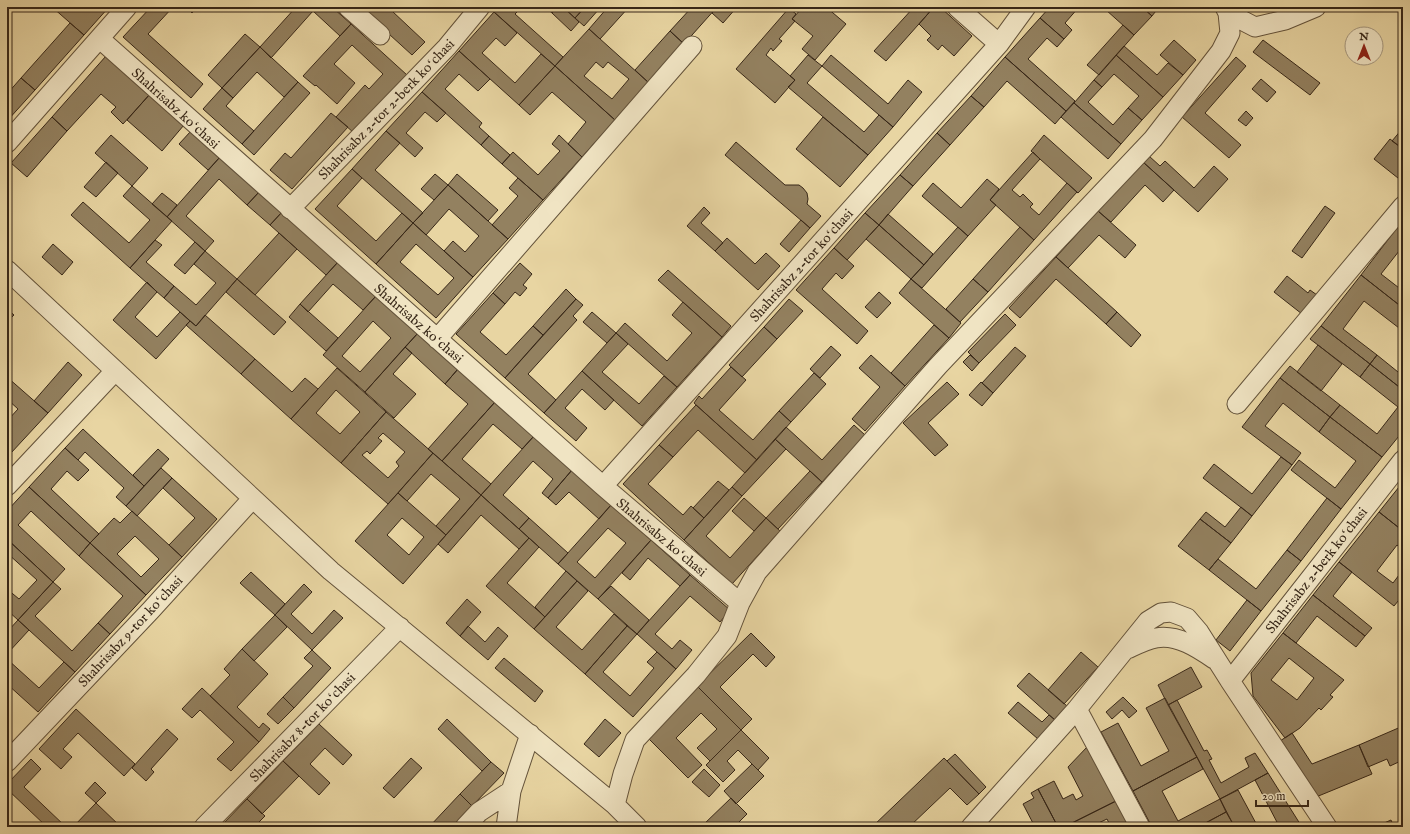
<svg xmlns="http://www.w3.org/2000/svg" width="1410" height="834" viewBox="0 0 1410 834" font-family="'IM FELL English',serif">
  <style>
    .building { fill: #938160; stroke: #372718; fill-rule: evenodd }
    .lines { fill: none; stroke-linecap: round; stroke-linejoin: round }
    .minor-casing { stroke: #63523a; stroke-width: 21 }
    .minor { stroke: #f0e4c3; stroke-width: 19 }
    .labels { text-anchor: middle; stroke-width: 3; stroke-linejoin: round; paint-order: stroke }
    .street-label { font-size: 14px; fill: #372718; stroke: #f0e4c3 }
  </style>
  <rect width="100%" height="100%" fill="#e8d5a2"/>
  <filter id="stains"><feTurbulence type="fractalNoise" baseFrequency=".005" numOctaves="4"/><feColorMatrix values="0 0 0 0 .2 0 0 0 0 .09 0 0 0 0 .02 0 0 0 .5 -.17"/></filter>
  <radialGradient id="worn" r=".72"><stop offset=".6" stop-color="#630" stop-opacity="0"/><stop offset="1" stop-color="#630" stop-opacity=".3"/></radialGradient>
  <!-- building -->
  <path class="building" d="M52,7H109L84,35Z
    M151,7H173L148,34L203,84L191,98L123,37Z
    M186,7H197L192,13Z
    M296,7H332L351,24L340,36L313,11L271,58L260,47Z
    M359,7H374L367,14Z
    M374,7H396L392,11L425,42L412,55L367,14Z
    M498,7H522L515,14L563,57L555,66L494,12Z
    M545,7H558L552,13Z
    M558,7H563L579,22L571,31L552,13Z
    M563,7H585L575,18Z
    M585,7L600,8L584,26L575,18Z
    M608,7H629L600,39L589,29Z
    M692,7H717L684,44L670,31Z
    M717,7H737L723,23L712,13Z
    M803,7H826L846,24L815,60L802,49L813,36L792,19Z
    M914,7H934L886,61L874,51Z
    M934,7H940L972,36L954,56L942,45L938,50L927,40L931,36L919,24Z
    M1050,7H1079L1065,23L1072,30L1064,39L1040,18Z
    M1108,7H1142L1152,16L1134,35L1106,10Z
    M1142,7H1159L1152,16Z
    M789,8L796,14L792,19L795,21L779,39L782,41L773,51L771,48L766,55L795,80L775,103L736,69Z
    M494,12L517,33L505,46L496,38L482,53L515,83L541,54L555,66L519,105L459,51Z
    M1040,18L1064,39L1057,47L1047,38L1028,59L1075,101L1066,111L1005,57Z
    M70,23L84,35L35,90L21,78Z
    M351,24L407,75L354,133L336,117L365,85L369,89L383,74L352,45L334,64L355,83L337,104L316,85L315,86L303,76Z
    M1123,25L1134,35L1099,75L1087,65Z
    M589,29L649,83L615,120L555,66ZM596,62L603,68L608,62L629,79L612,99L584,76Z
    M670,31L684,44L649,83L635,70Z
    M245,34L260,47L222,88L208,75Z
    M1174,40L1196,60L1183,75L1160,55Z
    M1263,40L1320,83L1310,95L1253,52Z
    M1124,46L1157,75L1168,63L1183,75L1163,97L1116,55Z
    M260,47L298,82L284,97L257,72L233,98L222,88Z
    M459,51L490,79L478,91L459,74L445,89L482,123L479,127L489,136L481,145L422,92Z
    M808,55L822,66L807,83L864,132L879,115L893,127L868,155L788,87L795,80L790,76Z
    M831,55L888,104L908,80L922,92L893,127L822,66Z
    M1116,55L1163,97L1142,120L1128,108L1139,96L1114,74L1102,87L1094,80Z
    M106,56L150,94L123,124L111,112L116,107L101,94L67,131L52,117Z
    M1005,57L1066,111L1055,124L1007,81L984,107L971,96Z
    M1236,57L1246,66L1205,113L1241,145L1229,158L1182,117Z
    M555,66L615,120L582,157L568,144L586,122L552,92L530,115L519,105Z
    M21,78L35,90L7,121V94Z
    M1261,79L1276,92L1267,102L1252,89Z
    M1094,80L1102,87L1088,102L1113,125L1128,108L1142,120L1121,144L1074,103Z
    M298,82L310,93L254,155L242,144Z
    M222,88L233,98L226,106L254,131L242,144L203,109Z
    M422,92L446,113L437,122L425,112L406,133L423,148L415,157L386,131Z
    M150,94L184,125L162,151L127,120Z
    M971,96L984,107L950,145L937,133Z
    M1074,103L1121,144L1108,159L1061,117Z
    M1246,111L1253,118L1246,126L1238,120Z
    M331,113L348,127L292,189L270,170L285,153L291,158Z
    M52,117L67,131L27,177L11,163Z
    M823,117L868,155L840,187L796,149Z
    M1402,129L1403,130V149L1392,141Z
    M191,131L220,157L208,170L179,144Z
    M386,131L400,143L375,170L423,213L413,223L352,169Z
    M937,133L950,145L913,186L900,175Z
    M111,135L148,168L132,186L95,153Z
    M559,135L582,157L543,200L502,164L513,152L538,175L560,151L552,144Z
    M1044,135L1092,178L1078,193L1031,151Z
    M489,136L510,155L502,164L481,145Z
    M1390,139L1403,149V182L1374,159Z
    M736,142L785,185H799L803,188L807,193L808,199L807,204L821,216L810,228L725,155Z
    M1033,152L1040,159L1012,190L1020,197L1023,194L1033,204L1030,207L1039,215L1067,183L1078,193L1077,192L1034,240L990,200Z
    M1149,156L1160,166L1165,161L1194,188L1214,166L1228,179L1198,212L1143,162Z
    M220,157L259,192L247,205L219,179L186,216L214,241L205,251L167,217Z
    M106,162L118,173L96,197L84,187Z
    M1143,162L1174,190L1163,202L1145,185L1111,222L1098,211Z
    M352,169L362,178L337,206L376,241L402,213L413,223L376,264L315,209Z
    M435,174L448,185L434,200L421,189Z
    M457,174L498,210L488,221L448,185Z
    M900,175L913,186L879,225L865,213Z
    M518,178L543,200L508,239L492,225L518,196L509,188Z
    M987,179L999,189L990,200L996,205L968,236L922,196L933,183L961,208Z
    M448,185L508,239L473,277L444,251L453,241L465,252L479,236L449,209L426,235L413,223Z
    M132,186L172,221L130,268L71,215L83,202L129,243L150,220L123,196Z
    M259,192L282,212L270,225L247,205Z
    M162,193L177,205L167,217L152,204Z
    M1325,206L1335,213L1302,258L1292,251Z
    M704,207L710,213L701,223L723,243L715,251L687,226Z
    M1098,211L1136,245L1125,258L1099,235L1068,268L1056,257Z
    M282,212L338,262L326,275L270,225Z
    M865,213L879,225L847,260L834,248Z
    M888,214L933,254L924,265L879,225Z
    M801,220L810,228L789,252L780,244Z
    M413,223L473,277L436,318L376,264ZM416,244L454,278L438,295L400,262Z
    M1400,224L1403,226V246L1381,274L1403,291V308L1361,275Z
    M879,225L924,265L911,279L866,239Z
    M958,227L968,236L922,288L911,279Z
    M1020,227L1034,240L988,292L973,279Z
    M279,233L297,249L255,295L237,279Z
    M727,238L755,264L766,253L780,266L758,290L715,251Z
    M155,240L162,245L146,262L174,286L164,298L130,268Z
    M195,242L205,251L185,274L174,265Z
    M53,244L73,262L62,275L42,257Z
    M834,248L854,266L842,279L836,273L822,289L868,331L857,344L796,290Z
    M205,251L237,279L196,326L164,298L174,286L196,305L216,283L194,264Z
    M1056,257L1117,312L1106,324L1056,279L1020,318L1009,308Z
    M338,262L376,296L363,310L333,284L308,312L300,304Z
    M520,263L532,274L523,285L527,288L520,296L515,292L505,304L493,293Z
    M668,270L731,326L722,337L658,280Z
    M1361,275L1403,308V323L1399,328L1364,301L1343,329L1377,355L1370,364L1321,326Z
    M1287,276L1308,293L1310,290L1317,295L1302,314L1274,292Z
    M237,279L286,322L274,335L226,292Z
    M911,279L961,323L949,338L899,293Z
    M973,279L988,292L960,322L946,309Z
    M147,282L157,292L135,317L157,337L180,312L190,321L156,359L113,320Z
    M566,289L576,299L543,335L533,326Z
    M879,292L891,303L877,318L865,307Z
    M493,293L505,304L480,332L506,355L533,326L543,335L505,378L456,334Z
    M376,296L418,333L365,392L323,355ZM373,321L391,338L360,372L342,356Z
    M576,299L583,305L573,316L577,320L528,374L556,400L544,413L505,378Z
    M789,299L803,311L777,339L764,327Z
    M683,302L722,337L677,387L616,333L625,323L667,361L692,333L672,315Z
    M300,304L338,338L326,351L289,317Z
    M7,309L14,315L7,322Z
    M592,312L616,333L607,343L583,322Z
    M1117,312L1141,335L1131,347L1106,324Z
    M1005,314L1016,325L979,363L968,352Z
    M205,315L255,359L241,374L186,325L190,321L196,326Z
    M934,325L949,338L905,386L891,373Z
    M1321,326L1370,364L1360,377L1310,339Z
    M764,327L777,339L742,377L729,365Z
    M418,333L458,369L445,384L405,347Z
    M616,333L628,344L602,372L639,404L664,376L677,387L642,426L582,371Z
    M1318,345L1342,364L1321,391L1297,372Z
    M831,346L841,355L820,378L810,369Z
    M405,347L412,353L393,374L416,394L394,418L365,392Z
    M1015,347L1026,356L993,393L982,383Z
    M871,355L905,386L865,431L852,419L880,387L859,368Z
    M970,355L979,363L972,371L963,362Z
    M1377,355L1403,376V390L1370,364Z
    M255,359L292,392L305,378L318,389L291,419L241,374Z
    M68,362L82,375L48,413L34,401Z
    M1370,364L1403,390V431L1382,457L1330,417L1340,405L1377,434L1398,407L1360,377Z
    M1290,366L1340,405L1330,417L1280,378Z
    M731,367L746,380L719,410L753,440L779,411L791,422L757,460L694,403L699,396L702,399Z
    M337,368L386,412L341,463L291,419ZM336,390L360,412L340,434L316,413Z
    M458,369L495,402L442,461L428,449L468,404L445,384Z
    M582,371L614,400L605,410L582,389L565,408L587,428L576,441L544,413Z
    M814,373L826,384L791,422L779,411Z
    M7,377L48,413L11,453L7,449V421L18,409L7,399Z
    M1280,378L1330,417L1319,432L1283,403L1265,426L1301,453L1292,465L1242,427Z
    M947,382L959,394L928,423L948,445L935,456L903,423Z
    M981,382L993,393L982,406L969,395Z
    M495,402L534,436L522,449L493,424L462,459L491,484L481,495L442,461Z
    M696,405L757,460L745,473L698,430L673,457L659,445Z
    M386,412L433,453L388,504L341,463ZM383,433L405,452L396,462L399,466L388,478L362,455L367,451L370,454L382,441L378,438Z
    M1330,417L1382,457L1341,509L1291,470L1299,460L1335,488L1356,461L1319,432Z
    M854,425L865,435L822,482L775,439L786,427L822,460Z
    M83,429L144,486L126,506L116,497L124,488L85,452L78,460L65,448Z
    M534,436L572,470L548,498L542,493L553,479L533,461L503,495L529,518L519,529L481,495Z
    M775,439L786,449L742,496L732,487Z
    M659,445L673,457L648,484L683,515L691,506L704,518L684,540L623,484Z
    M65,448L89,470L78,481L67,471L51,489L99,534L90,543L29,487Z
    M158,449L169,459L144,486L133,475Z
    M433,453L481,495L446,535L436,526L460,499L431,474L407,501L398,493Z
    M1281,457L1292,465L1252,516L1203,478L1214,464L1252,494Z
    M161,468L172,478L137,516L126,506Z
    M572,470L611,505L599,519L569,492L556,505L548,498Z
    M810,471L822,482L778,529L766,518Z
    M172,478L217,519L182,557L169,545L195,518L163,488Z
    M718,481L729,490L704,518L693,508Z
    M1403,482V531L1379,512Z
    M29,487L90,543L79,556L31,511L18,525L65,569L53,582L7,539V511Z
    M732,487L742,496L706,536L730,558L766,518L780,531L732,584L684,540Z
    M398,493L446,535L403,584L355,541ZM402,518L424,537L409,555L387,535Z
    M481,495L529,538L519,549L481,515L448,553L438,544Z
    M744,498L766,518L754,531L732,511Z
    M1327,498L1341,509L1301,561L1287,550Z
    M611,505L651,540L598,599L558,564ZM608,528L626,543L595,578L577,562Z
    M1241,507L1252,516L1231,543L1200,519L1206,512L1225,527Z
    M132,511L182,557L146,595L90,543L114,518L120,523ZM135,536L159,559L141,577L117,554Z
    M1379,512L1403,531V550L1397,545L1377,571L1393,583L1399,575L1403,578V595L1394,606L1339,562Z
    M529,518L568,553L558,564L519,529Z
    M1200,519L1231,543L1209,570L1178,546Z
    M529,538L539,547L507,583L545,617L534,629L486,586Z
    M7,539L53,582L18,620L7,610V589L19,599L37,580L7,553Z
    M651,540L690,575L680,586L648,558L630,580L622,573Z
    M90,543L146,595L110,634L98,623L123,596L79,556Z
    M1287,550L1301,561L1261,611L1209,570L1218,559L1256,589Z
    M1339,562L1352,572L1333,596L1372,628L1365,636L1313,595Z
    M566,571L577,581L545,617L535,607Z
    M251,572L285,604L275,615L240,583Z
    M690,575L730,610L720,622L690,596L655,634L672,649L680,640L692,650L676,669L637,634Z
    M577,581L588,591L556,627L582,650L614,614L627,626L585,674L534,629Z
    M53,582L61,589L35,616L72,651L98,623L110,634L75,672L18,620Z
    M304,584L312,592L291,614L312,634L334,610L343,618L312,650L275,615Z
    M611,586L649,620L637,634L598,599Z
    M1313,595L1365,636L1356,647L1317,616L1296,643L1283,633Z
    M467,599L481,612L460,636L446,623Z
    M1247,600L1261,611L1230,651L1216,640Z
    M275,615L287,627L254,661L242,649Z
    M18,620L29,630L7,654V632Z
    M468,626L485,642L498,627L508,636L488,660L460,636Z
    M627,626L637,634L603,672L630,696L654,668L647,662L657,652L676,669L633,717L585,674Z
    M751,633L775,657L766,667L753,654L720,687L752,719L741,730L697,686Z
    M1283,633L1344,680L1330,695L1333,697L1321,710L1319,708L1300,728L1285,738L1253,696L1251,673ZM1289,658L1314,678L1297,700L1271,680Z
    M242,649L268,674L237,707L259,728L263,723L270,729L259,742L210,696L230,675L224,669Z
    M312,650L331,668L294,708L283,697L313,666L304,658Z
    M1081,652L1098,667L1064,704L1048,690Z
    M504,658L543,691L535,702L495,668Z
    M7,659L39,688L64,662L75,672L38,712L7,684Z
    M1191,667L1202,687L1168,705L1158,685Z
    M1029,673L1067,706L1055,720L1017,686Z
    M697,686L741,730L710,761L697,748L717,729L701,713L676,738L702,765L688,778L646,736Z
    M202,688L259,742L231,771L217,759L234,742L200,710L192,718L182,709Z
    M283,697L294,708L278,724L267,714Z
    M1123,697L1137,711L1129,718L1122,710L1112,719L1106,712Z
    M1165,698L1197,757L1133,791L1101,732L1118,723L1141,766L1169,751L1146,708Z
    M1177,700L1204,751L1207,750L1212,759L1209,760L1221,783L1249,767L1245,758L1255,753L1268,773L1220,799L1168,705Z
    M1018,702L1042,722L1049,715L1055,720L1038,739L1008,713Z
    M76,709L135,764L124,776L78,733L63,749L72,757L61,769L39,749Z
    M447,719L491,762L482,771L438,729Z
    M605,719L621,733L599,757L584,744Z
    M319,724L352,755L343,765L325,748L310,764L330,783L319,795L283,761Z
    M1403,726V760L1390,766L1387,759L1368,767L1359,745Z
    M167,729L178,739L151,769L154,772L146,781L132,768Z
    M741,730L769,758L758,770L738,750L727,761L735,770L723,782L706,765Z
    M1292,733L1312,764L1359,745L1372,774L1316,797L1280,741Z
    M1088,746L1116,801L1064,827H1058L1038,789L1054,781L1063,799L1073,794L1076,800L1083,796L1068,767Z
    M955,754L986,787L979,794L947,761Z
    M1197,757L1203,769L1162,791L1178,821L1220,799L1226,812L1198,827H1152L1133,791Z
    M411,758L422,768L394,798L383,788Z
    M944,758L979,794L967,805L950,788L909,827H872Z
    M31,759L41,769L24,787L66,827H47L7,789V784Z
    M283,761L299,776L262,814L247,799Z
    M491,762L504,773L472,806L460,794Z
    M752,764L764,776L736,804L724,791Z
    M704,769L720,785L709,797L692,782Z
    M1268,773L1302,827H1277L1279,826L1255,780Z
    M95,782L106,793L96,803L85,793Z
    M1038,789L1058,827H1035L1023,804L1034,798L1031,793Z
    M1238,790L1258,827H1234L1233,824L1220,799Z
    M460,794L472,806L452,827H429Z
    M731,798L747,814L738,823L741,827H705L703,825Z
    M247,799L265,816L254,827H248L244,823L240,827H220Z
    M1116,801L1130,827H1111L1107,819L1090,827H1064Z
    M96,803L121,827H73Z
    M1226,812L1233,824L1227,827H1198Z
    M1391,820L1394,827H1375Z"/>
  <g class="lines">
    <defs>
      <path id="minor" d="M348,7L380,35
        M957,7L999,44
        M1228,13L1255,27L1285,20L1316,7
        M100,39L603,486L740,603
        M7,143L127,7
        M290,209L447,47L480,7
        M7,270L331,571L615,805L637,827
        M437,339L692,46
        M1237,404L1403,206
        M7,486L115,371
        M603,486L999,44L1026,7
        M1127,649C1136,645 1146,640 1156,638C1177,634 1198,648 1214,659
        M1230,681L1403,460
        M1077,709L1140,827
        M7,762L151,610L252,499
        M615,805L623,774L635,740L696,675L727,636L740,603L757,572L938,366L1153,139L1221,51L1230,33L1228,13L1225,7
        M204,827L400,627
        M465,827L479,812L511,791
        M506,827L511,791L530,734
        M971,827L1077,709L1148,621L1161,613L1171,612L1187,618L1199,632L1230,681L1327,827"/>
    </defs>
    <!-- minor casing -->
    <use href="#minor" class="minor-casing"/>
    <!-- minor -->
    <use href="#minor" class="minor"/>
  </g>
  <g class="labels">
    <!-- street labels -->
    <g class="street-label">
      <text transform="translate(176 108) rotate(42)" y="5">Shahrisabz koʻchasi</text>
      <text transform="translate(386 109) rotate(-46)" y="5">Shahrisabz 2-tor 2-berk koʻchasi</text>
      <text transform="translate(801 265) rotate(-48)" y="5">Shahrisabz 2-tor koʻchasi</text>
      <text transform="translate(419 323) rotate(41)" y="5">Shahrisabz koʻchasi</text>
      <text transform="translate(662 537) rotate(40)" y="5">Shahrisabz koʻchasi</text>
      <text transform="translate(1316 570) rotate(-52)" y="5">Shahrisabz 2-berk koʻchasi</text>
      <text transform="translate(130 631) rotate(-47)" y="5">Shahrisabz 9-tor koʻchasi</text>
      <text transform="translate(302 727) rotate(-46)" y="5">Shahrisabz 8-tor koʻchasi</text>
    </g>
  </g>
  <!-- margin -->
  <rect width="1410" height="834" fill="none" stroke="#e8d5a2" stroke-width="24"/>
  <rect x="8" y="8" width="1394" height="818" fill="none" stroke="#372718" stroke-width="2"/>
  <rect x="12" y="12" width="1386" height="810" fill="none" stroke="#372718"/>
  <!-- north arrow -->
  <g transform="translate(1364 46)"><circle r="19" fill="#f0e4c3" stroke="#a6987f"/>
  <path d="M0-3L7 15L0 10L-7 15Z" fill="#8f2418"/>
  <text y="-6" font-size="11" font-weight="bold" text-anchor="middle" fill="#372718">N</text>
  </g>
  <!-- scale -->
  <path d="M1256 800v6h52v-6" fill="none" stroke="#372718" stroke-width="2"/>
  <text x="1262" y="800" font-size="12" fill="#372718" stroke="#f0e4c3" stroke-width="3" paint-order="stroke">20 m</text>
  <rect width="100%" height="100%" filter="url(#stains)"/>
  <rect width="100%" height="100%" fill="url(#worn)"/>
</svg>
